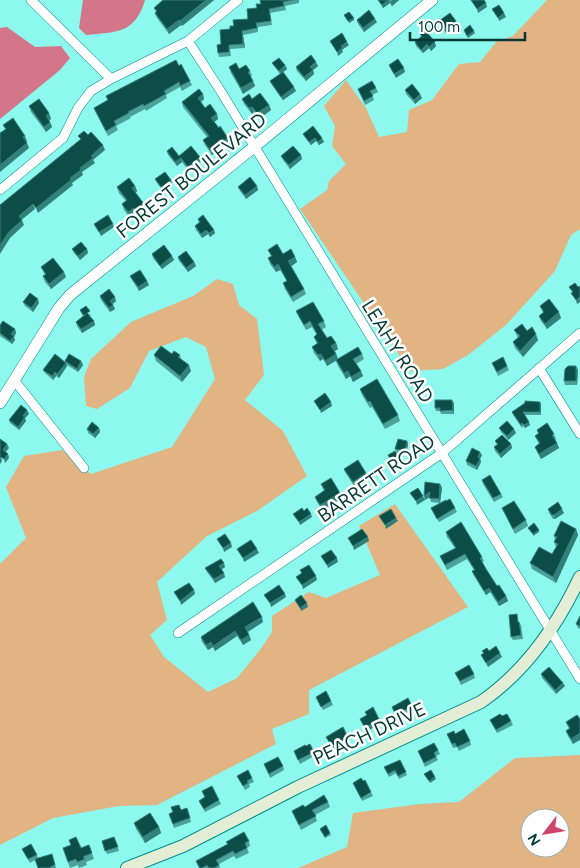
<svg xmlns="http://www.w3.org/2000/svg" width="580" height="868" viewBox="0 0 580 868" font-family="Figtree,sans-serif">
  <style>
    .green { fill: #e3b483; fill-rule: evenodd }
    .water { fill: #d37689 }
    .lines { fill: none; stroke-linecap: round; stroke-linejoin: round }
    .minor-casing { stroke: #008e86; stroke-width: 10 }
    .tertiary-casing { stroke: #008e86; stroke-width: 12 }
    .secondary-casing { stroke: #008e86; stroke-width: 14 }
    .minor { stroke: #fff; stroke-width: 9 }
    .tertiary { stroke: #fff; stroke-width: 11 }
    .secondary { stroke: #e4eed7; stroke-width: 12 }
    .wall { fill: #4ca29b }
    .shaded-wall { fill: #33807a }
    .building { fill: #0d4d48; stroke: #33807a }
    .labels { text-anchor: middle; stroke-width: 5; stroke-linejoin: round; paint-order: stroke }
    .street-label { font-size: 19px; fill: #043834; stroke: #fff }
  </style>
  <rect width="100%" height="100%" fill="#8cf8ee"/>
  <!-- green -->
  <path class="green" d="M547,0H580V229L571,235L555,271L506,325L468,355L443,369L410,371L300,209L327,190L329,181L346,164L332,146L335,126L324,106L346,80L366,108L379,137L407,132L409,110L432,100L459,64L480,62L497,41L513,36Z
    M217,279L233,284L239,305L257,319L264,375L245,400L283,431L307,476L257,511L207,536L157,582L167,620L150,635L164,657L208,692L237,678L260,650L272,632V616L309,592L326,598L380,575L359,526L395,504L468,607L309,690V714L272,729L276,744L157,805L119,806L53,818L0,845V564L26,538L6,487L24,456L62,450L91,474L172,447L215,379L206,347L186,337L149,351L130,388L97,409L86,406L84,377L91,359L131,322L193,296Z
    M580,755V868H298L347,847L353,813L420,804L459,802L515,758ZM530,818H560V848H530Z"/>
  <!-- water -->
  <path class="water" d="M83,0H145C135,34 116,32 86,35L79,28Z
    M7,27L35,47L61,46L70,58L60,70L0,119V28Z"/>
  <g class="lines">
    <defs>
      <path id="minor" d="M31,0L111,79
        M188,41L220,90L580,679
        M0,190L63,138L78,108L91,91L111,79L188,41L238,0
        M539,368L580,434
        M14,380L84,468
        M178,633L442,453L580,333"/>
      <path id="tertiary" d="M0,403L59,308L70,295L254,147L432,0"/>
      <path id="secondary" d="M127,868L183,846L298,787L481,702C526,671 557,626 580,577"/>
    </defs>
    <!-- minor casing -->
    <use href="#minor" class="minor-casing"/>
    <!-- tertiary casing -->
    <use href="#tertiary" class="tertiary-casing"/>
    <!-- secondary casing -->
    <use href="#secondary" class="secondary-casing"/>
    <!-- minor -->
    <use href="#minor" class="minor"/>
    <!-- tertiary -->
    <use href="#tertiary" class="tertiary"/>
    <!-- secondary -->
    <use href="#secondary" class="secondary"/>
  </g>
  <!-- wall -->
  <path class="wall" d="M163,0H214L182,26L181,25L169,34L157,18L155,13L156,12L154,8Z
    M260,0H299V3L285,6L286,10L270,13L272,25L258,27V32L243,35L245,48L230,49L231,56L219,57L218,53L221,44L230,29L234,26L248,19L261,4Z
    M378,0H399L392,6L390,3L383,8Z
    M357,20L377,22L364,32L358,24Z
    M439,21H456L457,25L446,33L440,25Z
    M420,34L436,46L431,51L429,48L423,53L416,46L415,42L421,37Z
    M272,63L285,65L287,69L283,72L296,91L283,100L272,85L270,81L280,74L274,66Z
    M179,66L190,81L192,85L182,91L180,87L166,95L167,98L146,111L145,109L130,117L131,118L116,126L118,130L108,136L96,113L94,108L108,100L106,96Z
    M318,66L313,70L314,74L306,81L297,71L296,67Z
    M229,67L250,71L252,76L251,77L255,86L243,94L231,73Z
    M376,88L378,92L372,95L374,100L365,105L358,89Z
    M405,90L422,98L415,104L406,94Z
    M203,94L204,99L201,102L205,108L218,119L214,122L230,143L212,155L205,145L203,140L207,137L183,107L182,102Z
    M242,99H252L269,105L271,110L259,119L254,112L252,114L244,104Z
    M29,106L49,113L51,119L49,120L52,127L46,132L31,112Z
    M303,134L324,142L319,145L316,141L311,145L305,137Z
    M167,151L179,156L201,161L189,171L182,162L177,166L168,155Z
    M281,156L302,159L290,169L283,160Z
    M155,179L171,180L172,184L163,191L157,183Z
    M135,186L137,191L135,193L144,204L146,210L138,216L136,213L130,218L124,210L122,204L126,201L119,193L117,187Z
    M257,186L258,190L246,199L240,191L238,187Z
    M198,219L215,233L210,237L208,234L202,238L196,230L195,226L199,223Z
    M72,249H87L88,253L80,260L74,253Z
    M268,250L295,257L297,262L291,266L304,289L306,294L293,302L285,289L283,283L287,281L280,270L276,272L270,264L268,258L271,256Z
    M152,254L172,256L174,260L162,269L153,258Z
    M178,257L194,262L196,266L188,272L179,261Z
    M41,267L66,277L51,289L45,282L43,276L45,275Z
    M130,276L147,281L149,285L139,291L132,280Z
    M100,296L116,301L113,304L115,309L110,312L101,300Z
    M23,302L39,303L33,312L25,306Z
    M540,306L561,318L547,329L541,321L539,316L543,313Z
    M80,310L91,315L89,316L94,321L95,325L82,333L77,326L76,322L83,316Z
    M296,311L324,321L326,327L321,330L327,338L336,343L338,349L335,351L338,359L362,354L364,359L356,364L363,376L353,382L350,376L346,379L338,366L336,361L327,366L323,359L320,361L314,353L312,347L317,344L314,337L317,335L312,327L306,330L299,317Z
    M0,325L15,329L16,333L14,337L15,340L12,344L0,336Z
    M514,330L538,340L523,357L515,348L513,342L518,338Z
    M172,354L180,355L181,359L191,371L182,382L156,361L154,355Z
    M81,361L83,365L78,372L67,365V366L59,378L56,376L53,380L45,373L43,370L65,362Z
    M492,363L507,366L509,370L498,376Z
    M578,370L577,385H565L564,381Z
    M360,389L398,415L400,421L385,429L372,407L370,408L362,395Z
    M454,403V414H441L440,411H436L435,408Z
    M541,405V415H525L530,425L525,428L523,426L522,428L513,415L512,412Z
    M29,414L25,418L26,421L19,430L10,423L9,420Z
    M99,428L100,432L95,438L88,433L87,429Z
    M499,428L516,433L508,440L501,432Z
    M537,430L554,434L556,439L555,440L559,448L541,459L537,452L535,447L539,444L535,436L538,434Z
    M407,441L408,444L406,455L397,453L395,449Z
    M495,441L511,444L512,448L501,458L495,451L494,447L497,445Z
    M482,455L480,459L481,462L477,470L467,465L466,461Z
    M344,469L368,477L354,486L345,472Z
    M482,480L501,494L503,497L494,502L483,484Z
    M321,484L340,493L342,498L323,511L317,502L315,497L324,491Z
    M440,484L442,488L440,503L455,508L457,512L439,522L431,508L440,503L431,502L430,497L425,500Z
    M502,508L526,520L528,526L515,534Z
    M548,509L564,513L555,519H553L549,513Z
    M576,529L578,535L556,583L532,569L530,563L552,554L556,547L554,542L555,540L554,536Z
    M446,532L482,557L484,561L482,562L486,569L497,586L506,596L508,601L499,606L490,592L486,595L474,576L472,571L474,570L467,559L447,570L440,556L455,548L447,537Z
    M225,567L221,569L225,577L215,583L207,572L205,568Z
    M580,616V629L578,628L576,624Z
    M518,618V622L521,625L523,639L513,640L511,637Z
    M263,622L248,632L251,640L243,645L237,636L215,651L213,647L208,650L202,642L201,637Z
    M455,673L474,674L475,678L461,685Z
    M541,674L563,683L565,686L556,694L542,678Z
    M316,697L331,701L333,705L323,710Z
    M412,706L413,710L397,719L392,707Z
    M502,716L511,721L513,725L497,733L490,720Z
    M580,719L573,744L568,736L566,731L569,729L566,722Z
    M447,734H455L470,741L471,745L459,751L457,747L453,748Z
    M326,737H348L350,741L333,750Z
    M306,746L314,752L316,755L300,764L294,751Z
    M438,750L440,754L436,756L438,760L425,767L418,751Z
    M400,760L407,775L399,779L396,773L389,777L384,767Z
    M264,764L283,766L284,770L270,778Z
    M237,776L252,778L254,782L249,784L250,787L245,790Z
    M363,781L371,792L373,796L362,801L353,783Z
    M202,791L219,800L221,804L205,812L199,801L205,798Z
    M328,802L330,807L315,815L317,821L301,830L292,811L305,807Z
    M187,808L191,822L174,828L169,814Z
    M134,823L159,827L161,833L145,843L136,829Z
    M321,831L330,833L331,835L325,838Z
    M114,837L119,851L107,854L102,841Z
    M249,841L250,846L247,848L249,853L236,859L234,856L219,864L220,868H199L198,866L196,861Z
    M89,845L94,859L86,862L87,865L79,868L78,865L70,868L63,848H81Z
    M22,849L37,855L38,858L52,854L56,868H38L35,860L30,863Z"/>
  <!-- shaded-wall -->
  <path class="shaded-wall" d="M206,0H214L182,26L180,21Z
    M388,0H389L390,3L383,8L382,5Z
    M393,0H399L392,6L390,2Z
    M486,3L487,7L478,13L477,9Z
    M504,13L506,17L499,21L498,18Z
    M354,18V20L349,23L348,21Z
    M375,19L377,22L364,32L363,28Z
    M179,20L181,25L169,34L167,29Z
    M456,21L457,25L446,33L445,29Z
    M242,31L243,35L245,48L243,44Z
    M474,31L475,33L468,38L467,36Z
    M347,42L349,45L342,50L343,52L338,56L337,52L341,46Z
    M435,42L436,46L431,51L429,47Z
    M427,44L429,48L423,53L421,50Z
    M316,62L318,66L312,71L310,67Z
    M285,65L287,69L281,74L279,71Z
    M404,68L405,72L396,78L394,74Z
    M313,70L314,74L306,81L304,77Z
    M253,81L255,86L243,94L241,88Z
    M294,87L296,91L283,100L281,97Z
    M203,94L204,99L200,103L198,98Z
    M420,94L422,98L415,104L414,100Z
    M269,105L271,110L259,119L257,113Z
    M252,107L254,112L252,114L249,108Z
    M49,113L51,119L48,121L46,116Z
    M217,114L218,119L213,123L211,118Z
    M50,122L52,127L46,132L44,127Z
    M25,136L27,141L25,143L23,137Z
    M228,138L230,143L212,155L210,150Z
    M315,138L316,141L311,145L309,142Z
    M322,138L324,142L319,145L318,142Z
    M27,143L29,148L0,172V165Z
    M103,145L105,150L93,160L95,163L82,172L83,175L72,183L73,185L38,213L36,208L70,178L91,156Z
    M301,155L302,159L290,169L289,165Z
    M200,157L201,161L189,171L188,167Z
    M181,158L182,162L177,166L175,162Z
    M171,180L172,184L163,191L162,188Z
    M135,186L137,191L134,194L132,188Z
    M257,186L258,190L246,199L245,195Z
    M33,204L35,209L20,221L19,216Z
    M144,204L146,210L138,216L136,210Z
    M134,208L136,213L130,218L128,212Z
    M22,220L24,225L10,238L0,254V246L8,233Z
    M113,224L114,227L101,236L99,232Z
    M206,230L208,234L202,238L201,234Z
    M214,230L215,233L210,237L209,233Z
    M87,249L88,253L80,260L78,256Z
    M172,256L174,260L162,269L160,266Z
    M295,257L297,262L290,267L288,261Z
    M194,262L196,266L188,272L186,268Z
    M278,264L280,270L276,272L274,267Z
    M64,272L66,277L51,289L49,284Z
    M147,281L149,285L139,291L138,287Z
    M115,297L116,301L112,304L110,301Z
    M580,297V302L577,304L576,300Z
    M38,299L39,303L33,312L31,308Z
    M113,305L115,309L110,312L109,308Z
    M559,312L561,318L547,329L545,324Z
    M94,321L95,325L82,333L81,329Z
    M15,329L16,333L14,337L15,340L12,344L10,341L11,334Z
    M536,334L538,340L523,357L520,351Z
    M336,343L338,349L333,352L331,346Z
    M321,354L323,359L320,361L318,355Z
    M336,354L338,359L327,366L325,361Z
    M81,361L83,365L78,372L77,369Z
    M66,363L67,366L59,378L57,374Z
    M189,365L191,371L182,382L180,376Z
    M576,366L578,370L577,385L576,381Z
    M348,371L350,376L346,379L344,373Z
    M361,371L363,376L353,382L351,377Z
    M55,372L56,376L53,380L52,376Z
    M452,400L454,403V414L453,410Z
    M331,402L332,406L321,413L320,410Z
    M540,402L541,405V415L540,412Z
    M27,410L29,414L25,418L26,421L19,430L18,427L23,416Z
    M529,422L530,425L525,428L524,425Z
    M99,428L100,432L95,438L93,434Z
    M514,429L516,433L508,440L507,436Z
    M407,441L408,444L406,455L405,451Z
    M557,443L559,448L541,459L539,454Z
    M7,444L9,448L4,454L3,450Z
    M511,444L512,448L501,458L500,454Z
    M480,452L482,455L480,459L481,462L477,470L476,466L478,457Z
    M8,454L9,458L5,463L4,459Z
    M1,457L2,461L0,464V458Z
    M399,458L400,459L393,464L392,462Z
    M366,473L368,477L354,486L353,482Z
    M440,484L442,488L440,503L439,499Z
    M430,492L431,496L425,500L424,496Z
    M340,493L342,498L323,511L320,505Z
    M423,496L425,500L417,505L416,501Z
    M562,509L564,513L555,519L554,515Z
    M311,514L312,517L300,525L299,522Z
    M396,518L398,521L386,529L385,525Z
    M576,529L578,535L556,583L553,577Z
    M539,530V532L533,536V534Z
    M368,537L369,541L354,550L353,546Z
    M231,543L232,547L224,552L223,548Z
    M257,549L259,553L244,562L243,558Z
    M337,558L338,562L328,568L327,565Z
    M224,563L225,567L221,570L219,566Z
    M224,573L225,577L215,583L214,579Z
    M316,576L317,580L303,589L302,585Z
    M489,588L490,592L486,595L484,591Z
    M194,590L195,594L181,605L180,601Z
    M285,594L286,597L271,607L270,603Z
    M506,596L508,601L499,606L498,602Z
    M307,603L308,607L301,611L300,608Z
    M262,617L263,622L247,632L245,627Z
    M235,631L237,636L215,651L213,646Z
    M249,635L251,640L243,645L241,640Z
    M211,642L213,647L208,650L206,645Z
    M500,653L502,657L488,667L486,663Z
    M563,683L565,686L556,694L555,690Z
    M379,719L381,722L367,732L365,728Z
    M580,733V740L573,744L571,739Z
    M435,777L436,779L430,783L429,781Z
    M159,827L161,833L145,843L143,837Z"/>
  <!-- building -->
  <path class="building" d="M163,0H206L180,21L179,20L167,29L155,13L157,11L154,8Z
    M260,0H293L283,2L284,6L269,9L271,21L256,23L257,28L242,31L243,44L229,45V52L218,53L217,45L221,44L220,30L230,29V26H234L233,20L248,19L247,9L257,8L256,4H261Z
    M378,0H388L382,5Z
    M471,0H484L486,3L477,9Z
    M499,5L504,13L498,18L492,9Z
    M369,10L375,19L363,28L357,20Z
    M349,12L354,18L348,21L344,15Z
    M450,13L456,21L445,29L439,21Z
    M470,25L474,31L467,36L464,30Z
    M425,30L435,42L429,47L427,44L421,50L415,42L422,36L420,34Z
    M342,33L347,42L341,46L342,48L337,52L330,41Z
    M311,55L316,62L310,67L313,70L304,77L296,67Z
    M279,58L285,65L279,71L272,63Z
    M398,59L404,68L394,74L389,65Z
    M176,60L179,66L181,64L190,81L180,86L179,82L164,91L166,94L144,106L143,104L128,112L129,113L114,121L116,125L106,131L94,108L108,100L106,96Z
    M236,63L239,69L246,65L250,71L248,72L253,81L241,88L229,67Z
    M283,72L294,87L281,97L270,81Z
    M372,81L376,88L370,91L373,96L364,101L358,89Z
    M412,84L420,94L414,100L405,90Z
    M199,89L203,94L198,98L205,108L210,104L217,114L211,118L219,128L220,126L228,138L210,150L203,140L209,136L182,102Z
    M260,93L269,105L257,113L252,107L249,108L242,99L249,94L252,99Z
    M39,99L49,113L46,116L50,122L44,127L29,106Z
    M13,118L25,136L23,137L27,143L0,165V133L6,129L3,125Z
    M313,126L322,138L318,142L315,138L309,142L303,134Z
    M84,131L88,135L91,132L103,145L91,156L93,158L80,168L81,170L70,178L71,180L36,208L33,204L19,216L22,220L8,233L0,246V205L81,139L78,136Z
    M191,146L200,157L188,167L181,158L175,162L167,151L172,147L179,156Z
    M293,146L301,155L289,165L281,156Z
    M165,172L171,180L162,188L155,179Z
    M250,177L257,186L245,195L238,187Z
    M129,178L135,186L132,188L144,204L136,210L134,208L128,212L122,204L127,200L117,187Z
    M108,215L113,224L99,232L94,224Z
    M203,215L214,230L209,233L206,230L201,234L195,226L200,222L198,219Z
    M81,242L87,249L78,256L72,249Z
    M277,244L283,254L291,249L295,257L288,261L304,289L291,297L283,283L287,281L284,275L278,264L274,267L268,258L272,256L268,250Z
    M164,245L172,256L160,266L152,254Z
    M186,251L194,262L186,268L178,257Z
    M53,258L64,272L49,284L43,276L46,274L41,267Z
    M140,270L147,281L138,287L130,276Z
    M575,283L578,287L580,286V297L576,300L571,293L573,292L569,287Z
    M109,289L115,297L110,301L113,305L109,308L100,296Z
    M30,293L38,299L31,308L23,302Z
    M549,299L559,312L545,324L539,316L544,312L540,306Z
    M313,302L324,321L318,324L327,338L331,336L336,343L331,346L336,354L325,361L321,354L318,355L312,347L318,343L314,337L317,334L310,321L304,325L296,311Z
    M86,306L90,311L87,313L94,321L81,329L76,322L86,314L84,316L80,310Z
    M3,321L15,329L11,334L14,336L10,341L0,333V325Z
    M522,324L527,331L532,327L536,334L520,351L513,342L520,336L514,330Z
    M161,346L172,354L174,351L180,355L178,357L189,365L180,376L154,355Z
    M358,347L362,354L353,359L361,371L351,377L348,371L344,373L336,360Z
    M55,354L66,363L57,374L55,372L52,376L43,370Z
    M69,354L81,361L77,369L65,361Z
    M503,357L507,366L497,372L492,363Z
    M568,366H576V381H564L565,369Z
    M377,379L398,415L383,424L370,401L368,402L360,389Z
    M325,393L331,402L320,410L314,401Z
    M435,400H452L453,410L440,411V408H435Z
    M525,401L540,402V412H523L529,422L524,425L522,423L521,425L512,412L525,403Z
    M21,405L27,410L23,416L25,417L18,427L9,420Z
    M507,421L514,429L507,436L499,428Z
    M92,422L99,428L93,434L87,429Z
    M547,423L554,434L552,435L557,443L539,454L535,447L540,443L535,436L539,433L537,430Z
    M502,435L511,444L500,454L494,447L498,444L495,441Z
    M0,439L7,444L3,450L8,454L4,459L1,457L0,458Z
    M398,439L407,441L405,451L395,449Z
    M472,448L480,452L478,457L480,459L476,466L466,461Z
    M395,451L399,458L392,462L388,455Z
    M358,460L366,473L353,482L344,469Z
    M490,475L501,494L493,498L482,480Z
    M331,478L340,493L320,505L315,497L325,490L321,484Z
    M425,482L440,484L439,499L429,498L430,492L424,496Z
    M418,488L423,496L416,501L410,493Z
    M450,499L455,508L437,519L431,508L446,500V501Z
    M514,501L526,520L513,529L502,508Z
    M558,502L562,509L554,515H552L548,509Z
    M302,508L304,511L307,508L311,514L299,522L293,514Z
    M391,509L396,518L385,525L379,516Z
    M561,521L576,529L553,577L530,563L539,547L552,554L558,544L554,542L557,537L554,536Z
    M461,522L482,557L480,558L486,569L497,586L499,585L506,596L498,602L489,588L484,591L472,571L475,570L465,554L445,565L440,556L456,548L446,532Z
    M534,523L539,530L533,534L528,528Z
    M362,529L368,537L353,546L348,538Z
    M225,534L231,543L223,548L217,539Z
    M251,540L257,549L243,558L237,549Z
    M331,550L337,558L327,565L321,556Z
    M221,559L224,563L219,566L224,573L214,579L205,568Z
    M309,565L316,576L302,585L296,577L302,573L300,570Z
    M189,583L194,590L180,601L174,592Z
    M279,585L285,594L270,603L264,595Z
    M301,595L307,603L300,608L295,600Z
    M253,602L262,617L245,627L249,635L241,640L235,631L213,646L211,642L206,645L201,637Z
    M517,614L518,622H519L521,635L511,637L509,615Z
    M580,616V626L576,624Z
    M496,646L500,653L486,663L481,655L484,653L482,651L487,648L489,651Z
    M469,665L474,674L460,681L455,673Z
    M549,667L563,683L555,690L541,674Z
    M326,691L331,701L321,707L316,697Z
    M408,698L412,706L396,715L392,707Z
    M373,707L379,719L365,728L360,719L367,715L365,712Z
    M500,714L502,716L507,714L511,721L496,730L490,720Z
    M577,715L580,719V733L571,739L566,731L570,728L566,722Z
    M343,727L348,737L332,746L326,737Z
    M464,729L470,741L457,747L455,743L452,744L447,734L454,731L455,734Z
    M434,743L438,750L434,753L436,757L424,763L418,751Z
    M310,744L314,752L298,760L294,751L305,745L306,746Z
    M278,757L283,766L269,774L264,764Z
    M400,760L406,772L398,776L395,770L388,774L384,767Z
    M248,770L252,778L247,781L248,783L243,786L237,776Z
    M431,770L435,777L429,781L424,774Z
    M361,778L363,781L365,780L371,792L361,798L353,783Z
    M212,786L219,800L204,809L199,801L205,797L202,791Z
    M324,795L328,802L312,810L316,816L299,825L292,811L303,805L305,807Z
    M179,805L181,810L187,808L190,818L173,824L169,814L173,812L171,807Z
    M150,813L159,827L143,837L134,823Z
    M326,825L330,833L325,837L320,829Z
    M244,832L249,841L245,843L247,848L235,854L233,851L216,860L219,865L214,868H209L207,865L202,868H200L196,861L228,844L226,842Z
    M76,837L81,848L89,845L92,853L83,857L85,859L77,862L76,859L68,862L63,848L71,845L69,840Z
    M114,837L118,847L105,851L102,841Z
    M31,844L37,855L28,859L22,849Z
    M52,854L55,865L50,867V868H38L35,859Z"/>
  <g class="labels">
    <!-- street labels -->
    <g class="street-label">
      <text transform="translate(191 175) rotate(-39)" y="7">FOREST BOULEVARD</text>
      <text transform="translate(398 351) rotate(58)" y="7">LEAHY ROAD</text>
      <text transform="translate(376 478) rotate(-35)" y="7">BARRETT ROAD</text>
      <text transform="translate(369 733) rotate(-25)" y="7">PEACH DRIVE</text>
    </g>
  </g>
  <!-- north arrow -->
  <g transform="translate(545 833) rotate(239)"><circle r="24" fill="#ffffff" stroke="#9bafae"/>
  <path d="M0-4L9 19L0 12L-9 19Z" fill="#d2436b"/>
  <text y="-8" font-size="14" font-weight="bold" text-anchor="middle" fill="#043834">N</text>
  </g>
  <!-- scale -->
  <path d="M410 32v8h115v-8" fill="none" stroke="#043834" stroke-width="2.5"/>
  <text x="418" y="32" font-size="15" fill="#043834" stroke="#ffffff" stroke-width="4" paint-order="stroke">100 m</text>
</svg>
